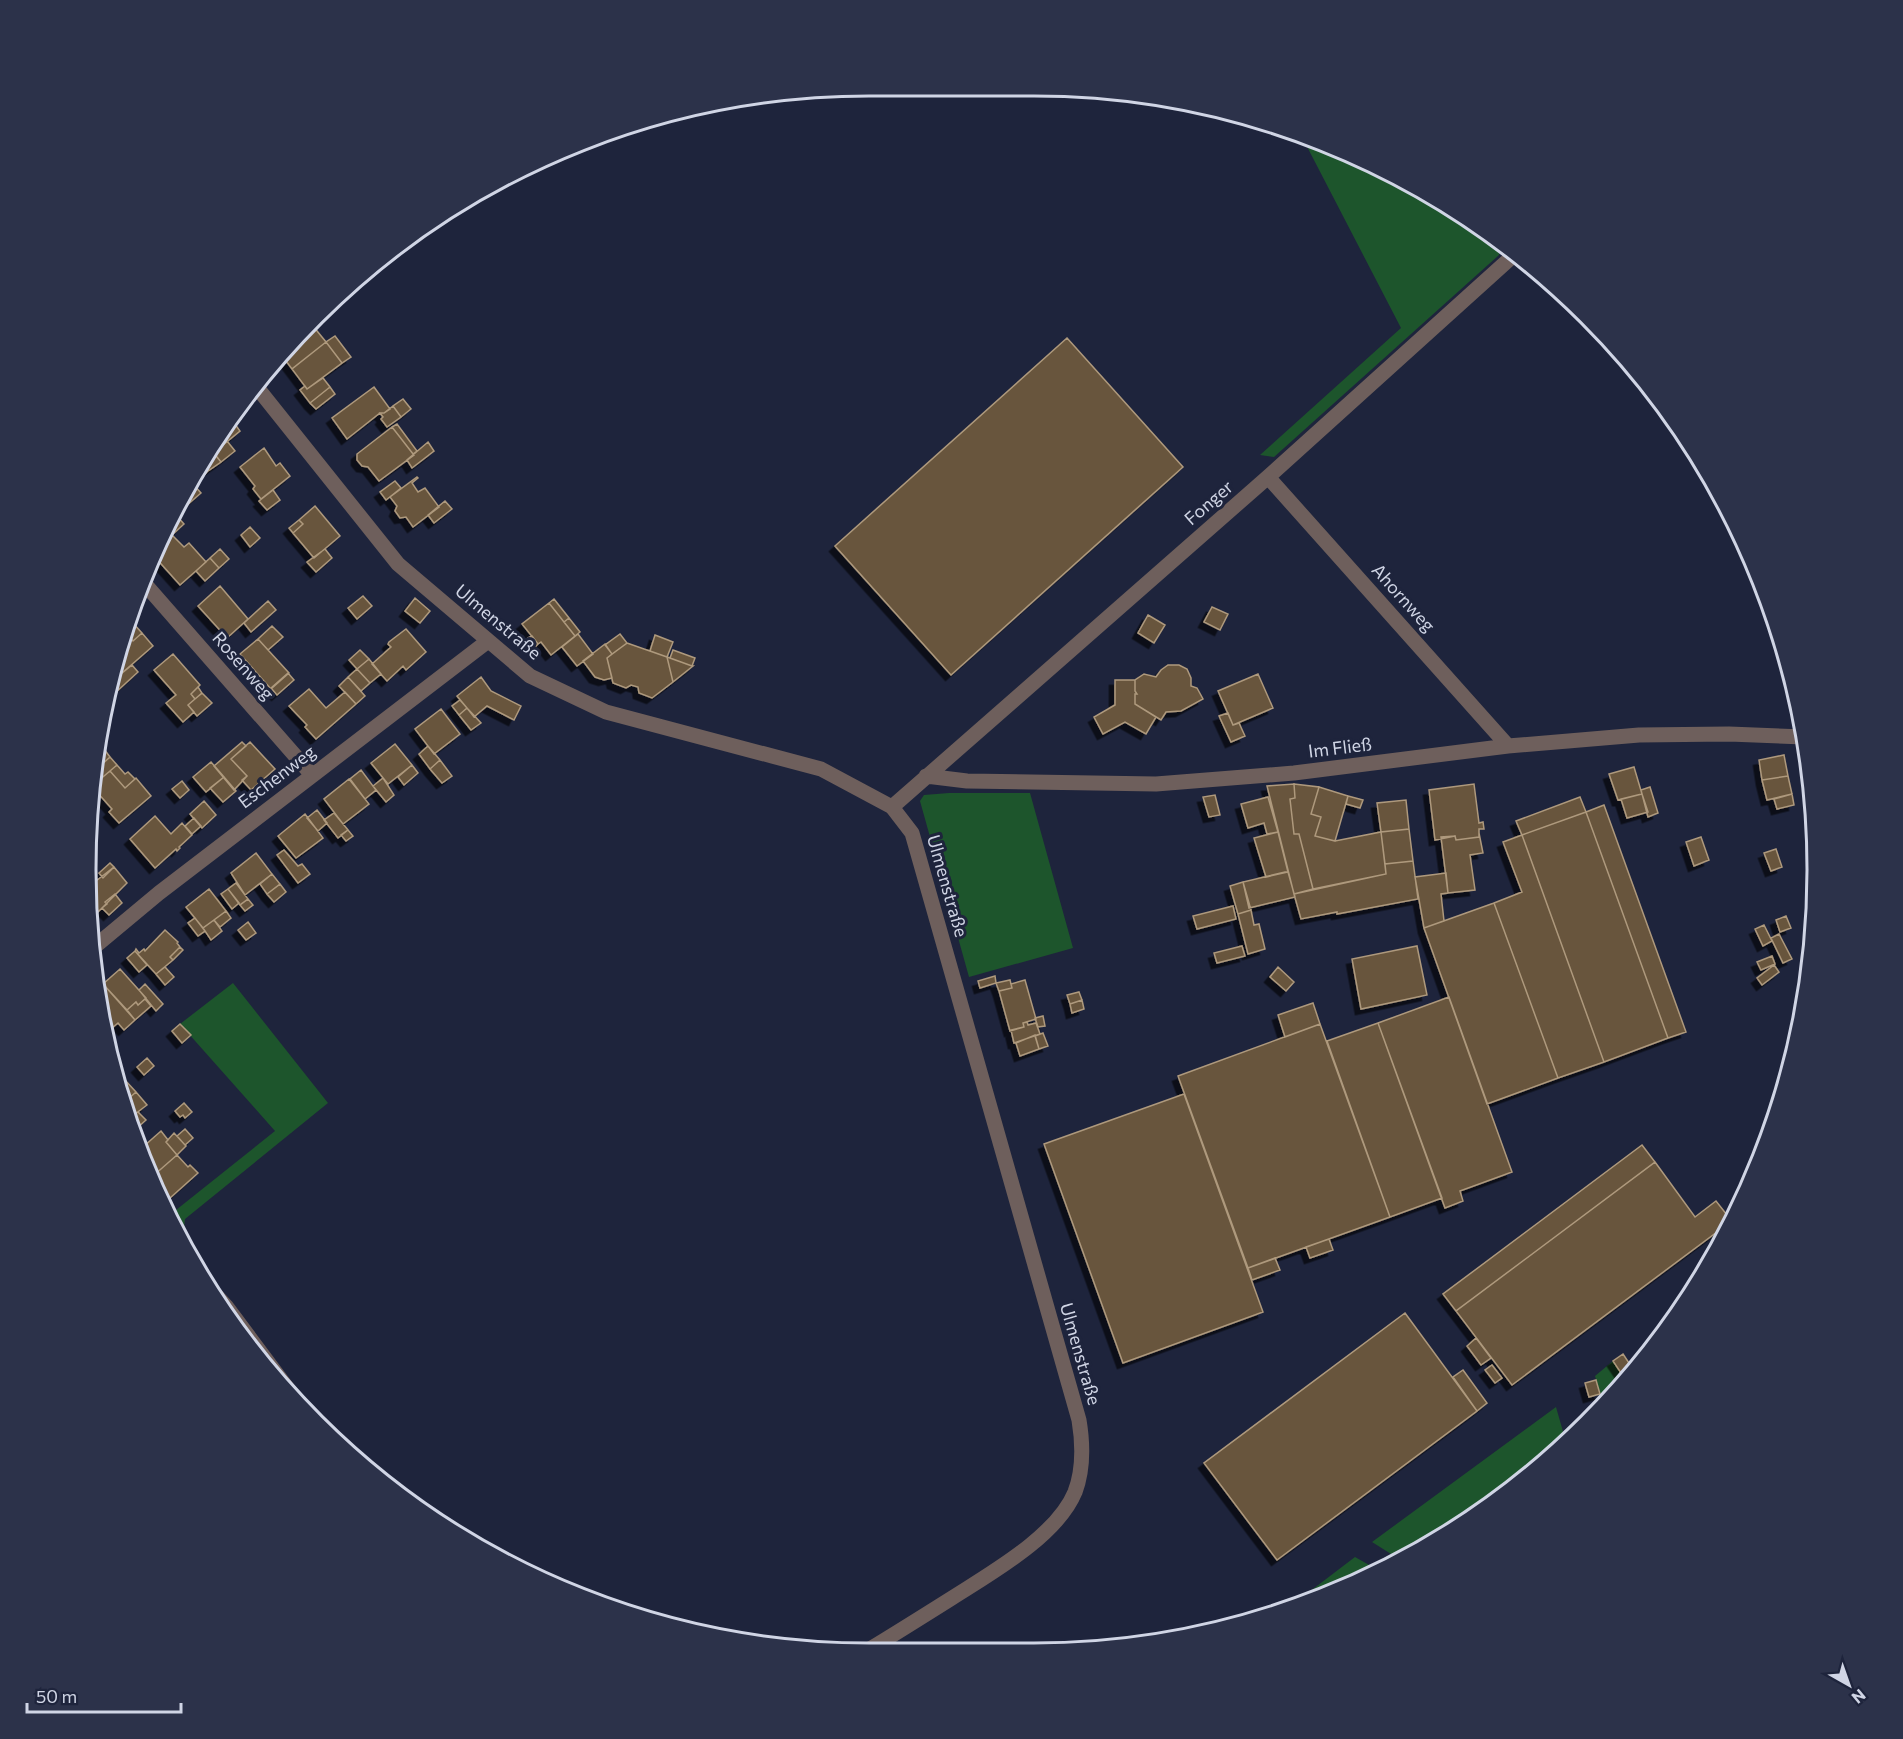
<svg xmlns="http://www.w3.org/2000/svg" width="1903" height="1739" viewBox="0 0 1903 1739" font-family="Commissioner,sans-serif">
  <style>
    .green { fill: #1d552c }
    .building { fill: #68553c; stroke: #ae997d; stroke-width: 1.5; filter: url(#shadow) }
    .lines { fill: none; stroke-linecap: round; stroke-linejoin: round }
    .minor { stroke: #6e5f5c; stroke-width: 15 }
    .labels { text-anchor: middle; stroke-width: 6; stroke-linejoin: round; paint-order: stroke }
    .street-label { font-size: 18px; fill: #d0d5e5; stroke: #1e243c }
    .rim { fill: none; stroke: #d0d5e5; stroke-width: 3 }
  </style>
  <defs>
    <filter id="shadow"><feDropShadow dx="-5.5" dy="5.5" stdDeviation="0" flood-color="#0009"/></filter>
  </defs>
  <rect width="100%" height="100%" fill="#1e243c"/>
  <!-- green -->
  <path class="green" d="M1301,135L1334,145L1469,218L1501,244L1499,255L1274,457L1260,455L1401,328Z
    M949,793H1030L1073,948L969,977L920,801L924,795Z
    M233,983L328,1103L185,1219L183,1236L168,1219L164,1208L176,1210L275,1131L180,1024Z
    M1613,1361L1625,1378L1604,1405L1595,1376Z
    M1556,1407L1566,1442L1469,1521L1399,1559L1372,1542Z
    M1355,1557L1378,1570L1334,1594L1288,1608Z"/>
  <!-- building -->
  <path class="building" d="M313,326L326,342L292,369L283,357Z
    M335,336L351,357L342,363L326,342Z
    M1067,338L1183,467L951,675L835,546Z
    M326,342L342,363L307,389L292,369Z
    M323,378L330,387L310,403L300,390L305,386L307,389Z
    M330,387L335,394L316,409L310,403Z
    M374,387L390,409L384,413H380L347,439L332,418Z
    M403,399L411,409L401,417L393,406Z
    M393,406L401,417L387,427L381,419L383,417L380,413H384Z
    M235,412L237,415L241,413L232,420L240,431L213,453L211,451Z
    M238,415L241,419L235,424L232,420Z
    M397,424L417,451L413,454L392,427Z
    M392,427L414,455L379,481L368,467L362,466L357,460V454Z
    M227,441L235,451L221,462L213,452Z
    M428,442L434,451L412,468L407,460Z
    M264,448L276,466L280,463L290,476L261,499L253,489L255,486L240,467Z
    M213,452L221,462L208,471L203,464Z
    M203,464L208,471L204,475L199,470Z
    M417,477L418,478L412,483L418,492L425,488L439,507L413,527L406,517L400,518L395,511L397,506L390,497Z
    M395,481L401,488L386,500L380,492Z
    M193,484L201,493L179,512L175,508L188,488Z
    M273,490L280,500L267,510L259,501Z
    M445,501L452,509L434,523L428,515Z
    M315,506L340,536L314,558L293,533L303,524L299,520Z
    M175,508L179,512L166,523L167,522Z
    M176,515L184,524L172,535L165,527Z
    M299,520L303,524L293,533L289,528Z
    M250,527L260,538L250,547L241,535Z
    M172,535L184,547L189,543L206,562L180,585L154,556L157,548Z
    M220,549L229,559L219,568L210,558Z
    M325,549L332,558L316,572L307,562Z
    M210,558L219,568L205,581L196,571Z
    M220,586L248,619L227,638L198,606Z
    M363,596L372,606L357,619L348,608Z
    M415,598L430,611L420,623L405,611Z
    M554,599L569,618L564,622L549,603Z
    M268,601L276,610L251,632L244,623Z
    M549,603L575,636L551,655L541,642L538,644L522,624Z
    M1212,607L1228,614L1220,630L1204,622Z
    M1148,615L1165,625L1154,643L1138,633Z
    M569,618L580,632L575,636L564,622Z
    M131,621L142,633L133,641L125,632Z
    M272,626L283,637L268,650L258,639Z
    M406,629L426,652L406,670L403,666L387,681L372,664L391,647L388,644L389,642Z
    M125,632L133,641L142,633L153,646L122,673L113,664Z
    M578,634L593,654L577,666L562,647Z
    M620,634L627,643L612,654L605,645Z
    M655,635L673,642L667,657L650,651Z
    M532,636L538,644L535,647L528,638Z
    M258,639L289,673L271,689L240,654Z
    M627,643L667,657L673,682L652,698L639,693L638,687L631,685L626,688L613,683L607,658Z
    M605,644L612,654L607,658L612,678L604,680L595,677L583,661Z
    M360,650L369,659L357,669L349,660Z
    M673,650L695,658L692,666L670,658Z
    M173,654L200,685L191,694L195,699L188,705L194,712L183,722L166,703L176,695L154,670Z
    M667,657L692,666H693L673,682Z
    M369,659L381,674L370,683L357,669Z
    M132,665L138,672L115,693L110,687V683Z
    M1168,665H1179L1187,669L1191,678V686L1197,688L1203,699L1181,711L1166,712L1161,720L1135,704V694H1137L1135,691V680L1144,674L1156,677L1161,670Z
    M357,669L370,683L361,691L348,677Z
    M288,673L294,680L277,695L271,688Z
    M1258,674L1273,708L1233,725L1218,691Z
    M348,677L365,696L356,704L339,686Z
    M481,677L491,691L521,706L514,720L487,706L474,717L467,708L457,696Z
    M1115,680H1135V691L1137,694H1135V704L1156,717L1146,734L1125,722L1103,734L1094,717L1115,705Z
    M198,687L202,693L195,699L191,694Z
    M309,689L326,708L345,692L356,704L316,739L305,727L307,725L289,706Z
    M202,693L212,703L197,716L188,705Z
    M460,700L467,708L459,715L452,706Z
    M467,708L481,723L471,730L459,715Z
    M441,709L460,734L434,754L415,729Z
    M1228,713L1233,725L1239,723L1245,736L1231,742L1219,716Z
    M242,742L246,746L231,759L247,776L234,790L214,766Z
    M250,742L275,769L251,790L242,780L247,776L231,759Z
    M395,744L412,765L388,784L371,763Z
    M428,746L440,760L430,769L419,754Z
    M104,749L110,757L99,767L101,752Z
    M1784,755L1788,776L1762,780L1759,760Z
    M110,757L117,765L97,782L99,767Z
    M440,760L452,776L442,783L430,769Z
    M211,762L224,777L206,792L193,777Z
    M117,765L125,774L128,772L135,779L125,788L110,771Z
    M412,765L418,773L404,785L398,777Z
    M1634,767L1642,794L1618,800L1609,774Z
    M361,770L376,790L365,799L350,779Z
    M110,771L125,788L136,778L151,796L119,823L109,812L112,809L96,791L97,782Z
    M1788,776L1792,794L1767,800L1762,780Z
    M224,777L236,791L223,802L210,788Z
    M383,778L394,795L386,802L373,786Z
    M349,779L369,804L343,824L324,799Z
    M182,781L189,790L180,798L172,789Z
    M1294,784L1319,787L1311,814L1321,817L1315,836L1335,841L1381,832L1386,874L1313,889L1299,834H1294L1290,799L1295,798Z
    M1294,784L1295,798L1290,799L1294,834H1299L1313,889L1294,894L1267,786Z
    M1474,784L1479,823L1483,822L1484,829H1479V837L1456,840L1455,836L1435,840L1429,790Z
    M1319,787L1348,796L1335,841L1315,836L1321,817L1311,814Z
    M1650,787L1658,813L1648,817L1641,790Z
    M1642,794L1648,812L1627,818L1621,799Z
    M1792,794L1794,805L1777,809L1774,799Z
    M1215,795L1220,815L1209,817L1203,797Z
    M1348,796L1363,800L1360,808L1346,804Z
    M1268,797L1278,832L1267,834L1264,823L1248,828L1241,804Z
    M1580,797L1586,812L1522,835L1516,821Z
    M1406,800L1409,829L1381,832L1377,803Z
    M204,801L216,815L202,828L190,814Z
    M1604,805L1686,1032L1668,1038L1586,812Z
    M317,810L327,823L318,831L307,818Z
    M1586,812L1668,1038L1604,1062L1522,835Z
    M334,813L348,830L338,838L324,820Z
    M305,814L323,838L296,858L278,836Z
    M155,816L171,834L182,823L192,835L179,847L180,848L177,851L176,849L155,868L130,839Z
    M194,818L201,826L192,834L185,826Z
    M1409,829L1413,861L1385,864L1381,832Z
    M348,830L353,836L346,841L341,835Z
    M1278,832L1288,872L1266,877L1254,838Z
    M1479,833L1483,853L1470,855L1475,890L1448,893L1441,837L1455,836L1456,840L1479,837Z
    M1522,835L1604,1062L1558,1078L1494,903L1522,892L1503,842Z
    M1701,837L1709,860L1694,866L1686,842Z
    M1776,849L1782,867L1771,871L1764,853Z
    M284,850L298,866L302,864L310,874L298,883L277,855Z
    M256,853L272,874L245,895L231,873Z
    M1413,861L1418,899L1337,914V912L1301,919L1294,894L1386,874L1385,864Z
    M110,863L114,867L103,878L99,873Z
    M114,867L127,883L96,914L89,907L87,888Z
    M1285,872H1288L1295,897L1249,908L1243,882Z
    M1446,873L1448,893L1441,894L1444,921L1424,928L1415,877Z
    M272,874L280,884L267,894L260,884Z
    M1243,882L1251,910L1238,914L1230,886Z
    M236,883L248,899L240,905L228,889Z
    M280,884L286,892L274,902L267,894Z
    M209,889L226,911L203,928L186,907Z
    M228,889L239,903L232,909L221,894Z
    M115,894L122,903L109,915L102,908L107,904L105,902Z
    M248,899L253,905L245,911L240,905Z
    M1494,903L1558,1078L1487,1104L1424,928Z
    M1233,906L1236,919L1197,929L1193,916Z
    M1251,910L1254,925L1259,924L1265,949L1248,954L1238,914Z
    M226,911L231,918L220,927L214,920Z
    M1786,916L1791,928L1780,932L1776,920Z
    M195,918L205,931L198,936L188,923Z
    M214,920L222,931L211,940L203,928Z
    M248,922L256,933L246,940L238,930Z
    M1764,925L1772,941L1763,946L1755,929Z
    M165,930L178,942L177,943L180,947L170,957L173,960L156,974L135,951L136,949L139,953L144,949L145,951Z
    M1779,934L1792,959L1783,963L1771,938Z
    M1242,946L1245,956L1217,963L1214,953Z
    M1417,946L1427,995L1361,1009L1352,959Z
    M180,947L183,950L173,960L170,957Z
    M135,951L147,965L139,972L127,958Z
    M1772,956L1775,964L1761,970L1757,962Z
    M1774,965L1779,972L1762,985L1757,978Z
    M165,967L174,977L165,985L156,974Z
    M1278,967L1294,982L1286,991L1270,977Z
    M120,969L146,998L138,1005L136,1002L127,1010L103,984Z
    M995,976L996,983L980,988L978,981Z
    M1010,980L1012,988L999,991L996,983Z
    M1025,980L1036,1019L1023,1023L1024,1027L1010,1031L999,991L1012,988L1011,984Z
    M103,984L135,1020L124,1030L118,1023L112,1028L100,1014L97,989Z
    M145,984L163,1004L156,1011L139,990Z
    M1079,992L1082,1000L1070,1004L1067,995Z
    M1449,997L1512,1172L1460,1191L1463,1201L1445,1208L1378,1023Z
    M145,999L151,1006L135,1020L127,1010L136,1002L138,1005Z
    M1082,1000L1084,1009L1072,1013L1070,1004Z
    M1313,1003L1320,1024L1285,1037L1278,1015Z
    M1043,1016L1045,1026L1038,1027L1035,1018Z
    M1027,1022L1028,1025L1036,1023L1040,1034L1014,1043L1011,1030L1024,1027L1023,1023Z
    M1378,1023L1442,1198L1390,1217L1327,1041Z
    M180,1024L191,1035L182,1043L172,1031Z
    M1320,1024L1390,1217L1248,1268L1178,1076Z
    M1043,1033L1048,1046L1039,1049L1035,1036Z
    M1035,1035L1039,1049L1020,1056L1016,1043Z
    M147,1058L154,1066L144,1075L137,1067Z
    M124,1079L136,1092L127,1100L121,1082Z
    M136,1092L147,1105L135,1114L129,1108L127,1100Z
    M1184,1094L1263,1312L1123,1363L1044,1144Z
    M184,1103L192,1112L185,1118L183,1115L180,1117L175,1111Z
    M129,1108L135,1114L138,1112L146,1120L137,1128Z
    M185,1129L193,1138L185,1145L177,1136Z
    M161,1131L168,1140L166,1142L177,1155L153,1176L143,1147Z
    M174,1133L186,1146L177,1155L166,1142Z
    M1642,1145L1655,1162L1456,1311L1443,1294Z
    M177,1155L188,1167L190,1165L198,1173L170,1198L154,1181L153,1176Z
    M1655,1162L1695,1217L1716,1201L1731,1220L1729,1223L1512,1385L1456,1311Z
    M1329,1239L1333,1250L1310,1258L1306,1247Z
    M1275,1258L1280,1270L1252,1280L1248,1268Z
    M1405,1313L1477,1411L1277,1560L1204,1463Z
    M1476,1338L1491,1358L1481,1365L1467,1346Z
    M1623,1354L1631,1366L1621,1373L1613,1361Z
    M1492,1365L1502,1378L1495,1383L1485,1370Z
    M1463,1370L1487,1403L1477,1411L1453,1377Z
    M1596,1380L1600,1394L1589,1397L1585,1383Z"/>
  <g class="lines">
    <!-- minor -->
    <path class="minor" d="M255,385L398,564L530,676L606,712L821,769L892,807L912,833L1079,1420C1083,1444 1084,1468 1075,1492C1057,1536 991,1573 952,1598C925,1615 898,1632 870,1649
      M1268,477L1508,746
      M144,583L312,775
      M926,776L967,781L1156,784L1294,773L1508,746L1639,735L1729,734L1804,737
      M892,807L1268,477L1514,255
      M93,948L159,893L488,641
      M213,1292L226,1306L291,1393"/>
  </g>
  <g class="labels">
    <!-- street labels -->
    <g class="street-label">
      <text transform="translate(1209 503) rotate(-41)" y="6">Fonger</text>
      <text transform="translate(1403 598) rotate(48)" y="6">Ahornweg</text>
      <text transform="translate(498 622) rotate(40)" y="6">Ulmenstraße</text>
      <text transform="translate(243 666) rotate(49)" y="6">Rosenweg</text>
      <text transform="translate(1340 748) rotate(-7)" y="6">Im Fließ</text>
      <text transform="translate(277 777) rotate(-37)" y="6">Eschenweg</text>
      <text transform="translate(947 886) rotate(74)" y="6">Ulmenstraße</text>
      <text transform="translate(1080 1354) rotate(74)" y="6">Ulmenstraße</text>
    </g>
  </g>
  <!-- crop -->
  <path d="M0 0H1903V1739H0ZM869 96H1034A773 773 0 0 1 1807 869V870A773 773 0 0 1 1034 1643H869A773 773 0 0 1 96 870V869A773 773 0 0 1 869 96Z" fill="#2c324a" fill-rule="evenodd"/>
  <path class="rim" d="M869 96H1034A773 773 0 0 1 1807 869V870A773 773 0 0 1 1034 1643H869A773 773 0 0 1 96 870V869A773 773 0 0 1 869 96Z"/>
  <!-- north arrow -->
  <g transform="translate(1849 1685) rotate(140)" stroke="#1e243c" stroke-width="4.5" paint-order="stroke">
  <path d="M0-4.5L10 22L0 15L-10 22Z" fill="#d0d5e5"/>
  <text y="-9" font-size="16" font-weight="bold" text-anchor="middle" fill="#d0d5e5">N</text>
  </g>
  <!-- scale -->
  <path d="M27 1703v9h154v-9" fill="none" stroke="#d0d5e5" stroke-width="3"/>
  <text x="36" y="1703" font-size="18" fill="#d0d5e5" stroke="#1e243c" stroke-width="4.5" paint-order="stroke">50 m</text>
</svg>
